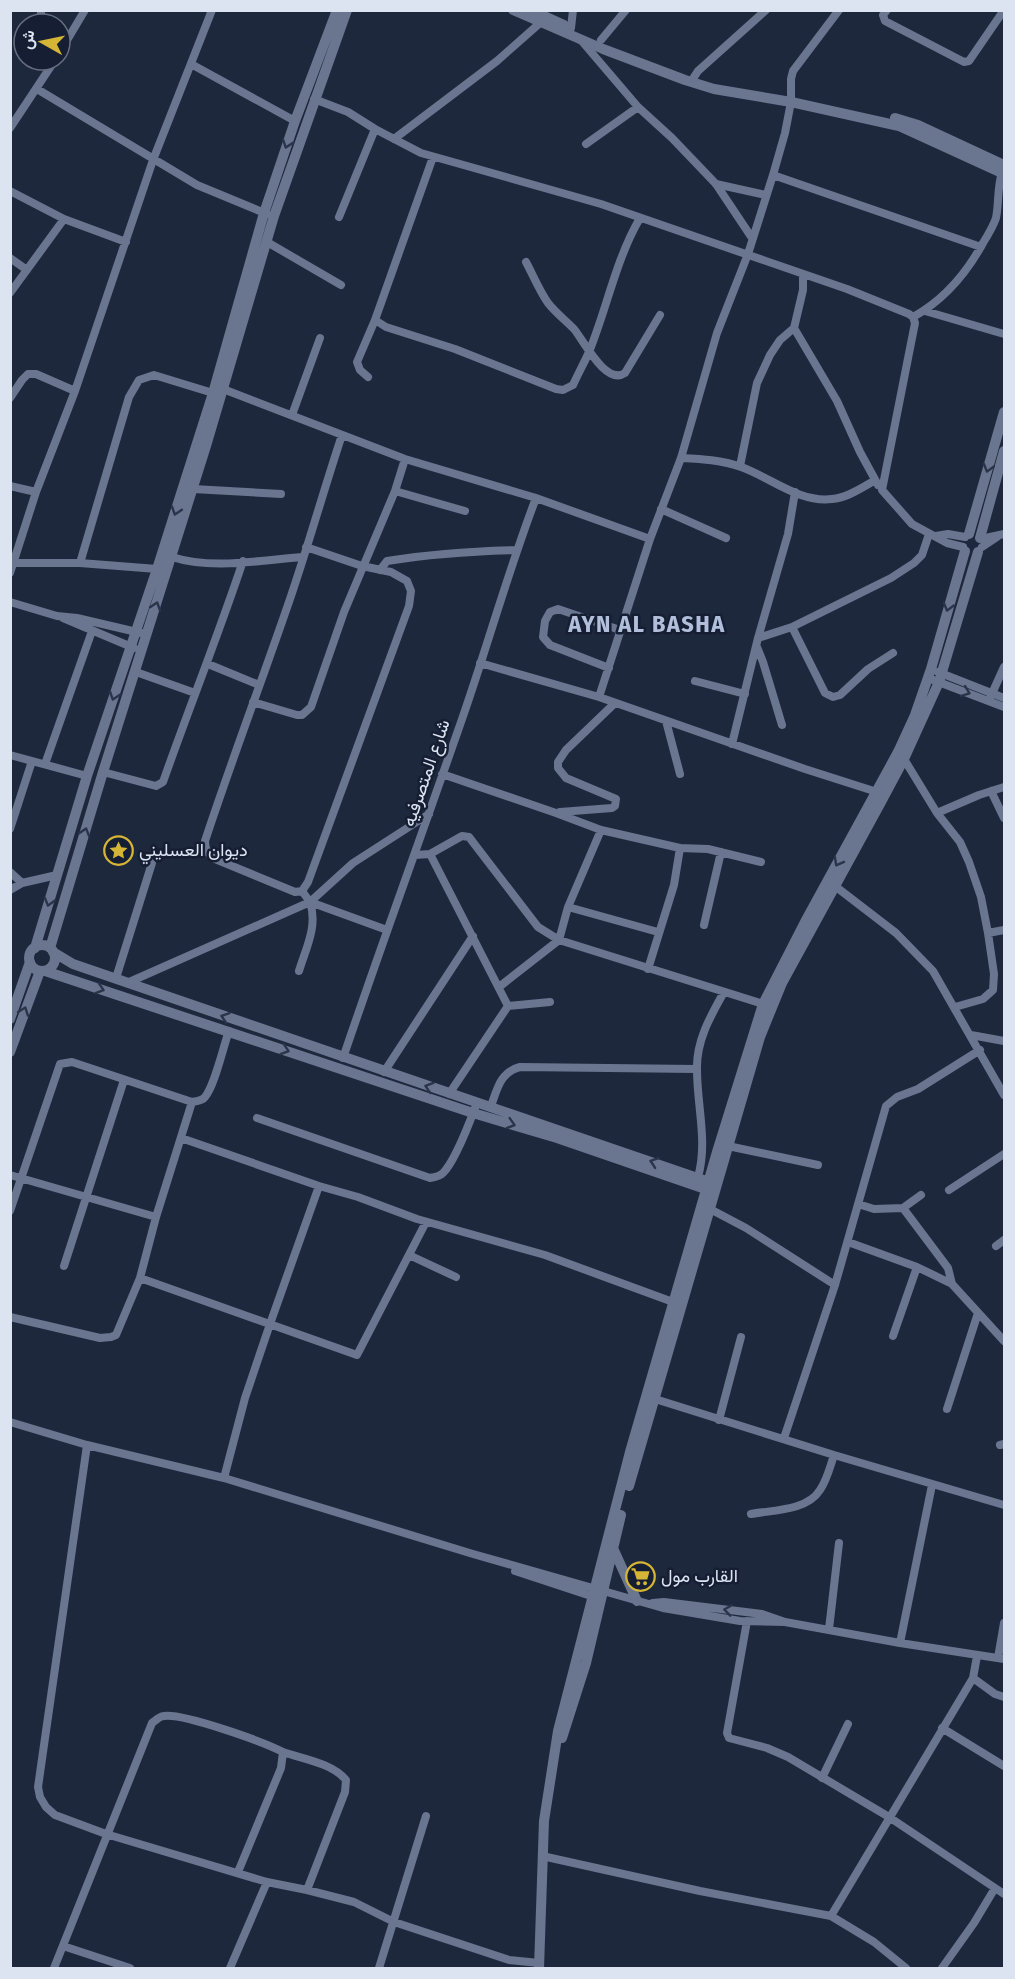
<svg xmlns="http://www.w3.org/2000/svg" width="1015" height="1979" viewBox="0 0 1015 1979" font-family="'Fira Sans Condensed',Vazirmatn,sans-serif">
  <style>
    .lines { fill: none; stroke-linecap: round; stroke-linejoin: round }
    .minor { stroke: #6a758f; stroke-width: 8 }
    .tertiary { stroke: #6a758f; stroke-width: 10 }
    .oneway { stroke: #2a344a }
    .labels { text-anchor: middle; stroke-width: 5; stroke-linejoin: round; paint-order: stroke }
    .street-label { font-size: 18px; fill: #dce3f1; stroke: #151e33 }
    .poi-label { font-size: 18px; fill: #dce3f1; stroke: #151e33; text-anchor: start }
    .district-label { font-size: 24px; font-weight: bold; letter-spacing: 1.5px; fill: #b2bfdb; stroke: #151e33 }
  </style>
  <rect width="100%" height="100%" fill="#1e283d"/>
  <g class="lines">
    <!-- minor -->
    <path class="minor" d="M887,10L883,15L885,21L964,62L969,61L1004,10
      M41,24V10
      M571,28L573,10
      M580,39L638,107L672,138L716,184L752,238
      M601,40L626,10
      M60,52L85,10
      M191,64L295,121
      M694,77L698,71L766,10
      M37,89L197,185L267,214
      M314,99L348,112L375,129L421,153L601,204L847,289L909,314L913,317L915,323L882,490L912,524L947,543L963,547
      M10,128L55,60
      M394,139L497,61L540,23
      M586,144L638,107
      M773,175L981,247
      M716,184L766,195
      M10,191L64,219L126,242
      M339,217L375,129
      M267,242L341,285
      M10,258L27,270
      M526,262C533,275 539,290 548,303C555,312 565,320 574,329C584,341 606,386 625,373L660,315
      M10,293L64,219
      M925,311L1004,334
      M913,317C944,300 966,274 983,243C988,235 993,227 996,218C999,204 997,189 1002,172
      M375,320L386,327L455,349L556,389L563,390L573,385C578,374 584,363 589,352C607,308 616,259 640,218
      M794,328L837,401L860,452L878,485
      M368,377L360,370L357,362L375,320L433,157
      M223,389L405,459L536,498L650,539
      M10,398L22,380L28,374H36L75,391
      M292,415L320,338
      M342,435C324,489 309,543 291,596C263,678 232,759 205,841C205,850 208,854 215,859L295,892L302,891L310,902L387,930
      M681,458C701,459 722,460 741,467C770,477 799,503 832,499C847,498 861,488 874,481
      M740,466L757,383L770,355L780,340L794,328L803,290V275
      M10,486L36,492
      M193,489L281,494
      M395,491L465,511
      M661,509L726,538
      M936,536L948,534L965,537
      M981,539L1004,534
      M982,547L997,537
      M172,557C212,570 261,560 302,557
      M13,563H80L157,569
      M80,563L129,397L139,380L154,375L213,393
      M380,570L387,561C430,554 473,551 517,550
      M10,573L36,492L75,391L153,160L212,10
      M10,602L57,616L77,618L141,633
      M63,618L134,648
      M792,627L825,693L833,697L840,695L868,669L893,653
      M758,638L792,627L891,578L914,563L922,555L929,534
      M757,647L763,662L782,725
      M480,663L599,697L805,769L877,792
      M208,664L259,685
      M609,668L550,645L543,637L545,621L550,612L558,609L620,630
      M136,672L195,693
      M938,672L1004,698
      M928,678L1004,707
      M695,681L745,694
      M599,697L650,539L681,458L717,333L748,254L773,175L785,133L791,102V79L793,71L839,10
      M990,698L1004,667
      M253,702L297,715H302L311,707L344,612L395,491L405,459
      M666,721L680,774
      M732,744L758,638L788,534L795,492
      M10,755L87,776
      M904,759L937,813L960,842L969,862L981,897L988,933L994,974L993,990L983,999L955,1007
      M45,764L92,631
      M103,772L156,786L163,782C189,708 218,636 243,561
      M442,774L556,813L601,830L680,848
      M991,791L1004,818
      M560,812L612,808L615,806L616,799L566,778L558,768V762L566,750L615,703
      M937,813L979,795L1004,787
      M10,829L32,761
      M430,854L508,1006
      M415,855L430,854L462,836L469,837L538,927L559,940L763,1004
      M10,872L22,883
      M831,883L896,933L933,971L1004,1095
      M10,890L22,883L57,875
      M302,891L308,882L409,606L411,591L407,581L391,572L362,566L306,547
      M568,907L658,932
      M704,925L721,852
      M988,933L1004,930
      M648,969L674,885L680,848L708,849L761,862
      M299,971C306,948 318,926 310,902
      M116,978L152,863
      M127,983L310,902L353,863L429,814
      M499,987L559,940L568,907L601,830
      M971,1035L1004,1041
      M343,1058C381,946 422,834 461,722C487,648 508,571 536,498
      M384,1072L473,936
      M449,1094L508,1006L550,1002
      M491,1106C497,1090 500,1072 520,1067L696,1069
      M257,1118L430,1178C435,1177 439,1177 443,1173C455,1161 469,1124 475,1108
      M181,1138L319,1186L358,1197L417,1219L545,1255L673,1302
      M728,1146L818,1165
      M10,1175L156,1217
      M698,1177C708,1142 697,1106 697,1070C696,1041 710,1017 724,992
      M319,1186L270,1324L245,1398L224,1478L473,1554L663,1608L740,1621L785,1622
      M949,1190L1004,1154
      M858,1204L874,1209L903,1208L921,1195
      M903,1208L948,1268L952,1284
      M710,1209L746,1228L835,1285
      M10,1211L60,1064L72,1062L192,1102C197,1101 202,1101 205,1097C215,1085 223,1047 229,1031
      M848,1242L917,1267L952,1284L1004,1341
      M996,1246L1004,1240
      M409,1255L456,1277
      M64,1266L124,1080
      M140,1278L357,1355L426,1222
      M10,1317L100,1338L111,1337L116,1335L140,1278L156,1217L192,1102
      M893,1336L917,1267
      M655,1399L834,1455L1004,1505
      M947,1409L978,1313
      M719,1420L741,1337
      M10,1422L87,1445L224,1478
      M784,1438L835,1285L886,1106L897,1097L918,1089L980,1050
      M87,1445L38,1787L40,1797L46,1807L55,1815L106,1834L267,1882L307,1890L354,1902L394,1922L509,1960L539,1963
      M1000,1445L1004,1444
      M751,1514C772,1510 807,1511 820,1490C827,1480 830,1467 834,1455
      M515,1571L597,1598
      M653,1603L664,1602L762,1614L785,1622L900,1643L1004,1659
      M747,1621L727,1733L729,1738L767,1748L788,1757L889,1817L1004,1894
      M829,1629L839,1543
      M900,1643L932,1485
      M998,1658L1004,1623
      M973,1678L995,1694L1004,1697
      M942,1728L1004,1766
      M283,1752C303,1759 332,1763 346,1780L345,1792L307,1890
      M822,1778L848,1724
      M542,1856L700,1891L831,1916L874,1942L906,1968
      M831,1916L973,1678L977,1656
      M63,1946L130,1968
      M54,1968L152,1723C156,1720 160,1716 164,1716C183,1713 264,1742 283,1752L281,1768L238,1872
      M230,1968L267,1882
      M379,1968L426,1816
      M942,1968L974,1923L995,1888"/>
    <!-- tertiary -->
    <path class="tertiary" d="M513,10L603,49L685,80L714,89L791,102L899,126L1004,174
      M531,10L564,25
      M895,118L918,125L1004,165
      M969,534L1004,412
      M980,538L1004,451
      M29 958a13 13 0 1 1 26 0a13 13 0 1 1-26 0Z
      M35,948L87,776L157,569L213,393L264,213L295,121L337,10
      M50,948L103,772L206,446L274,216L347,10
      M53,952L73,964L715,1184
      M45,971L473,1113L557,1138L714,1192
      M10,1019L30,962
      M10,1052L40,971
      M629,1486L760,1037L782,983L881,802L904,759L939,682L978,552
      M613,1548L637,1601
      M562,1738L586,1663L621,1515
      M539,1968L544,1821L558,1731L630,1452L717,1152L763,1004L805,922L898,752L915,715L931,669L965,551"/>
  </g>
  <!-- one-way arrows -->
  <defs><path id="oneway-chevron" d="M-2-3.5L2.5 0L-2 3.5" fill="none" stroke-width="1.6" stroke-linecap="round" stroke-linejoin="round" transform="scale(1.5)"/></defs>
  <g class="oneway">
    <use href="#oneway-chevron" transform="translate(287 144) rotate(109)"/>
    <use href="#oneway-chevron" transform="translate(988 468) rotate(106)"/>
    <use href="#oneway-chevron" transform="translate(176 511) rotate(108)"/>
    <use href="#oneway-chevron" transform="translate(156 606) rotate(-72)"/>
    <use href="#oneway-chevron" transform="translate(948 607) rotate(106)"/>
    <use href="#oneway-chevron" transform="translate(966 692) rotate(21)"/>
    <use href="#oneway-chevron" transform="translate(114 696) rotate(108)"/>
    <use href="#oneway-chevron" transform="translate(85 832) rotate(-73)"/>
    <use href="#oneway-chevron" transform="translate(838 862) rotate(119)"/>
    <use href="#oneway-chevron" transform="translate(49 902) rotate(106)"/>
    <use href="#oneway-chevron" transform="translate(100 989) rotate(18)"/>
    <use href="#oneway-chevron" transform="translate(24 1011) rotate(-70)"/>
    <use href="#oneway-chevron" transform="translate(225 1017) rotate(-161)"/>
    <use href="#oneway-chevron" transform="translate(285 1050) rotate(18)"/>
    <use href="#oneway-chevron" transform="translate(429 1087) rotate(-162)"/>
    <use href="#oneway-chevron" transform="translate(511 1124) rotate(17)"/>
    <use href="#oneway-chevron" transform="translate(654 1162) rotate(-161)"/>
    <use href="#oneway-chevron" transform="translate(728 1610) rotate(-172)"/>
  </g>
  <!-- icons -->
  <defs>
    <symbol id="sight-ring" viewBox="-11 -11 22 22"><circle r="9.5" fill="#151e33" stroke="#d5b535" stroke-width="1.5"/><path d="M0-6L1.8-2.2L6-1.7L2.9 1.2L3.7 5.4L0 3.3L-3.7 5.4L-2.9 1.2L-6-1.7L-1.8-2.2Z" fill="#d5b535"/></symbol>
    <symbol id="supermarket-ring" viewBox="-11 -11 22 22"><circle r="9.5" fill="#151e33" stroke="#d5b535" stroke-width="1.5"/><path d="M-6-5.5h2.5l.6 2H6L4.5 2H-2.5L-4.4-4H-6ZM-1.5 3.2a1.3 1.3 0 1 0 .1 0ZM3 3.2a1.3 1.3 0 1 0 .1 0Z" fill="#d5b535"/></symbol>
  </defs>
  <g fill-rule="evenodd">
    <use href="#sight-ring" x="102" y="834" width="33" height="33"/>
    <use href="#supermarket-ring" x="624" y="1560" width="33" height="33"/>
  </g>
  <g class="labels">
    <!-- street labels -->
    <g class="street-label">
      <text transform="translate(426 773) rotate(-71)" y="6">شارع المتصرفيه</text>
    </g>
    <!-- poi labels -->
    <g class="poi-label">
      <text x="139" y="856">ديوان العسليني</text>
      <text x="661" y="1582">القارب مول</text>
    </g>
    <!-- district labels -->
    <g class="district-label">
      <text x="647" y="632">AYN AL BASHA</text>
    </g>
  </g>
  <!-- border -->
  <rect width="1015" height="1979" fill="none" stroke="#dce3f1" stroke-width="24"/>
  <!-- north arrow -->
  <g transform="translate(42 42) rotate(279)"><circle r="28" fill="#151e33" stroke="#656d7f" stroke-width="1.5"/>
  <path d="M0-4.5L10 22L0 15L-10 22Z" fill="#d5b535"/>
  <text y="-9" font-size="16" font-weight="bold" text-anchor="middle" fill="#dce3f1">ش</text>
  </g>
</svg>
